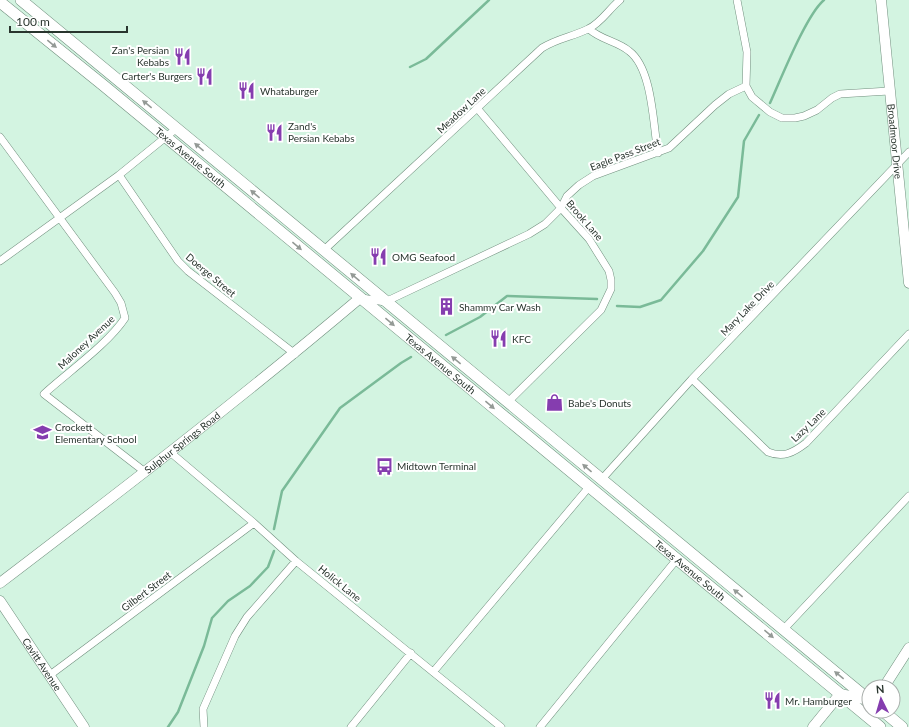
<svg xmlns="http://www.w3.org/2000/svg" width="909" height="727" viewBox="0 0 909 727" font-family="Lato,sans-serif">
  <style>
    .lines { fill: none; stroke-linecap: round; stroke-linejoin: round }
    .stream { stroke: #7aba98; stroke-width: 2.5 }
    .street-casing { stroke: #718f7e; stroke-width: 8 }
    .secondary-casing { stroke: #718f7e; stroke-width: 11 }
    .primary-casing { stroke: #718f7e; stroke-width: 12 }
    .street { stroke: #fff; stroke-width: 7 }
    .secondary { stroke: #fff; stroke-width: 10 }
    .primary { stroke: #fff; stroke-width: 11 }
    .oneway { fill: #949a96 }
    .labels { text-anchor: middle; stroke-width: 4; stroke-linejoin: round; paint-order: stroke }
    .poi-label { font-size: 10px; fill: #29352e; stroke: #fff; text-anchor: start }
    .street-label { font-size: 10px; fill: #29352e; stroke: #fff }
  </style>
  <rect width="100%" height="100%" fill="#d3f4e1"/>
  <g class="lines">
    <!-- stream -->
    <path class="stream" d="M410,67L426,59L489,0
      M770,103C781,79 806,15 824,0
      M617,306L640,307L661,300L703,251L738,197L744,141L759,115
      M446,335L480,317L507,296L597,299
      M274,529L282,491L340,408L401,363L411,357
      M168,727L178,712L204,646L212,618L228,601L250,586L268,567L274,551"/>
    <defs>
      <path id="street" d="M737,0L747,52L746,86L752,97L770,112L782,118H795L804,116L817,110L832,98L840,94L889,91
        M589,29C601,40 617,41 629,51C653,69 653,126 658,153
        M477,108L561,208L589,239L609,271L611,280V289L601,310L508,402
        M0,137L115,293L121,303L125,318C108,344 68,372 44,394L145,472
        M119,175L178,261L188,271L295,354
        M324,250L542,48C558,38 572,37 588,29C601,23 609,9 620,0
        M0,261L119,175L177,128
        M362,298L385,302L529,234L545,224L561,208L567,196L579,185L593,176L669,148L715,105L729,94L746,86
        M692,379L768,452C783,458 793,453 806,443L909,334
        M170,452L254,523L296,561L501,727
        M602,479L692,379L909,152
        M783,630L909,496
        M434,671L589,487
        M50,675L254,523
        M204,727L203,709L235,636L247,617L296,561
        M351,727L411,653
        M540,727L677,559"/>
      <g id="secondary">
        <path id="s1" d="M881,0L909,283"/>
        <path id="s2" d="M0,583C122,490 243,397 360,298"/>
        <path id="s3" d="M0,601L84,727"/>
        <path d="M884,687L909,648"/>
        <path d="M813,727L840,694L869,700"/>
      </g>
      <g id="primary">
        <path d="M21,0L869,700"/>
        <path id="s4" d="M0,2L103,85L880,727"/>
        <path d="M883,711L902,727"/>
      </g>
    </defs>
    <!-- street casing -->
    <use href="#street" class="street-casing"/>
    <!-- secondary casing -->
    <use href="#secondary" class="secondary-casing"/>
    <!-- primary casing -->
    <use href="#primary" class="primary-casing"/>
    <!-- street -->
    <use href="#street" class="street"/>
    <!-- secondary -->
    <use href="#secondary" class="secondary"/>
    <!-- primary -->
    <use href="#primary" class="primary"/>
  </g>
  <!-- one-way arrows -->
  <defs><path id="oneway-solid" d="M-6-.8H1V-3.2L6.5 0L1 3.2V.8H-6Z"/></defs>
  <g class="oneway">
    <use href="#oneway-solid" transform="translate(52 44) rotate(39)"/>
    <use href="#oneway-solid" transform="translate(147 104) rotate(-141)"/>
    <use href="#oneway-solid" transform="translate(199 147) rotate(-140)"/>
    <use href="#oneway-solid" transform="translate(255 194) rotate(-140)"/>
    <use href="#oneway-solid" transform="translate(297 246) rotate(40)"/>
    <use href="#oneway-solid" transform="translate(355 277) rotate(-140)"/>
    <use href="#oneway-solid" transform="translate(390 322) rotate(40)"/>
    <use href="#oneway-solid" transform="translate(456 360) rotate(-141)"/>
    <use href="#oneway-solid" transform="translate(490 405) rotate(40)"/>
    <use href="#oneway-solid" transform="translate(587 468) rotate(-140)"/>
    <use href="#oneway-solid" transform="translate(738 593) rotate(-141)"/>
    <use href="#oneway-solid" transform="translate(769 634) rotate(40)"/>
    <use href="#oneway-solid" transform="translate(839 675) rotate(-141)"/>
  </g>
  <!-- icons -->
  <defs>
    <symbol id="restaurant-bare" viewBox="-9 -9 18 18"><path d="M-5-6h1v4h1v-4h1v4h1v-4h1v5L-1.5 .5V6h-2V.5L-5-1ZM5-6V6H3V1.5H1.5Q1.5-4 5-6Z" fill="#853daf" stroke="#fff" stroke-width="2.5" paint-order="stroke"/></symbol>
    <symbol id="building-bare" viewBox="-9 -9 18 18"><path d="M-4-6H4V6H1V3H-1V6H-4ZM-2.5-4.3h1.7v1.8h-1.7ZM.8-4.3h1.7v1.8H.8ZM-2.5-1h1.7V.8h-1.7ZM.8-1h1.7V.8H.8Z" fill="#853daf" stroke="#fff" stroke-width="2.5" paint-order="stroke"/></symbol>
    <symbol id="shop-bare" viewBox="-9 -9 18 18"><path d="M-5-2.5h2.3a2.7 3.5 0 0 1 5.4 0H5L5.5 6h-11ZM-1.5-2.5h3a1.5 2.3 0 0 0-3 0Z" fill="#853daf" stroke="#fff" stroke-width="2.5" paint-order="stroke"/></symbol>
    <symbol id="school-bare" viewBox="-9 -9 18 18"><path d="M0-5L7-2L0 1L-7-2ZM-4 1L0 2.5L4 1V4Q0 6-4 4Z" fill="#853daf" stroke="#fff" stroke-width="2.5" paint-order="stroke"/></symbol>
    <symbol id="bus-bare" viewBox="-9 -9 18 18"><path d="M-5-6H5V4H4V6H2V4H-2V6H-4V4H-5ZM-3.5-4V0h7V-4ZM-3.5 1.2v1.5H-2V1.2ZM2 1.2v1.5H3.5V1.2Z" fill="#853daf" stroke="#fff" stroke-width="2.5" paint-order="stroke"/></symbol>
  </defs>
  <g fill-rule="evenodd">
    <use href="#restaurant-bare" x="170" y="44" width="25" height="25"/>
    <use href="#restaurant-bare" x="192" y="64" width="25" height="25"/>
    <use href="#restaurant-bare" x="234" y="78" width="25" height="25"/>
    <use href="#restaurant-bare" x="262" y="120" width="25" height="25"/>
    <use href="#restaurant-bare" x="366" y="244" width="25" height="25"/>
    <use href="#building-bare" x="434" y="294" width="25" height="25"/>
    <use href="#restaurant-bare" x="486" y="326" width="25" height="25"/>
    <use href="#shop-bare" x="542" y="390" width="25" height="25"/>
    <use href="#school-bare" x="30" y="420" width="25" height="25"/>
    <use href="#bus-bare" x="372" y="454" width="25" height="25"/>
    <use href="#restaurant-bare" x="760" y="688" width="25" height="25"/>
  </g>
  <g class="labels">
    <!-- poi labels -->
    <g class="poi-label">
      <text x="169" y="54" text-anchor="end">Zan's Persian<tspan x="169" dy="12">Kebabs</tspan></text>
      <text x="192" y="80" text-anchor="end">Carter's Burgers</text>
      <text x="260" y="95">Whataburger</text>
      <text x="288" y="130">Zand's<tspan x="288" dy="12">Persian Kebabs</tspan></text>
      <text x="392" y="261">OMG Seafood</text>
      <text x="459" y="311">Shammy Car Wash</text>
      <text x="512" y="343">KFC</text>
      <text x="568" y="407">Babe's Donuts</text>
      <text x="55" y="431">Crockett<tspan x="55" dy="12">Elementary School</tspan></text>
      <text x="397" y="470">Midtown Terminal</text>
      <text x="785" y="705">Mr. Hamburger</text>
    </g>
    <!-- street labels -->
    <g class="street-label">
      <text transform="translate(461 110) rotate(-43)" y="4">Meadow Lane</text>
      <text dy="4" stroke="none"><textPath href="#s1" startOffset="142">Broadmoor Drive</textPath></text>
      <text transform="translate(625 154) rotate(-21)" y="4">Eagle Pass Street</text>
      <text dy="4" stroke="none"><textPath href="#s4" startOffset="246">Texas Avenue South</textPath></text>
      <text transform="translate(585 220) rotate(49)" y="4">Brook Lane</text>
      <text transform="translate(211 275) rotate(40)" y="4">Doerge Street</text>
      <text transform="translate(747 308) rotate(-46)" y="4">Mary Lake Drive</text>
      <text transform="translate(86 342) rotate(-43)" y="4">Maloney Avenue</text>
      <text dy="4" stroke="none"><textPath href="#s4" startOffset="570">Texas Avenue South</textPath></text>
      <text transform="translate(808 425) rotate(-44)" y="4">Lazy Lane</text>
      <text dy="4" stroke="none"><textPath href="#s2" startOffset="230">Sulphur Springs Road</textPath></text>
      <text dy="4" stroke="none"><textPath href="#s4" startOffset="894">Texas Avenue South</textPath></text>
      <text transform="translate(340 583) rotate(39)" y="4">Holick Lane</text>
      <text transform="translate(146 591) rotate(-37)" y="4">Gilbert Street</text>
      <text dy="4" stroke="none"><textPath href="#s3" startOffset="76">Cavitt Avenue</textPath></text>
    </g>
  </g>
  <!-- north arrow -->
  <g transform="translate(881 699) rotate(355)"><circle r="19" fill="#ffffff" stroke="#a9aeab"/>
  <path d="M0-3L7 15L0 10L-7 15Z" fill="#853daf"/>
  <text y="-6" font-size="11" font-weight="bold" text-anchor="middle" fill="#29352e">N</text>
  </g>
  <!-- scale -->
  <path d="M10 26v6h117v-6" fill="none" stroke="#29352e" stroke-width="2"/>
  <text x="16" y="26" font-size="12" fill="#29352e" stroke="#ffffff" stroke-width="3" paint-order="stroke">100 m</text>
</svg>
